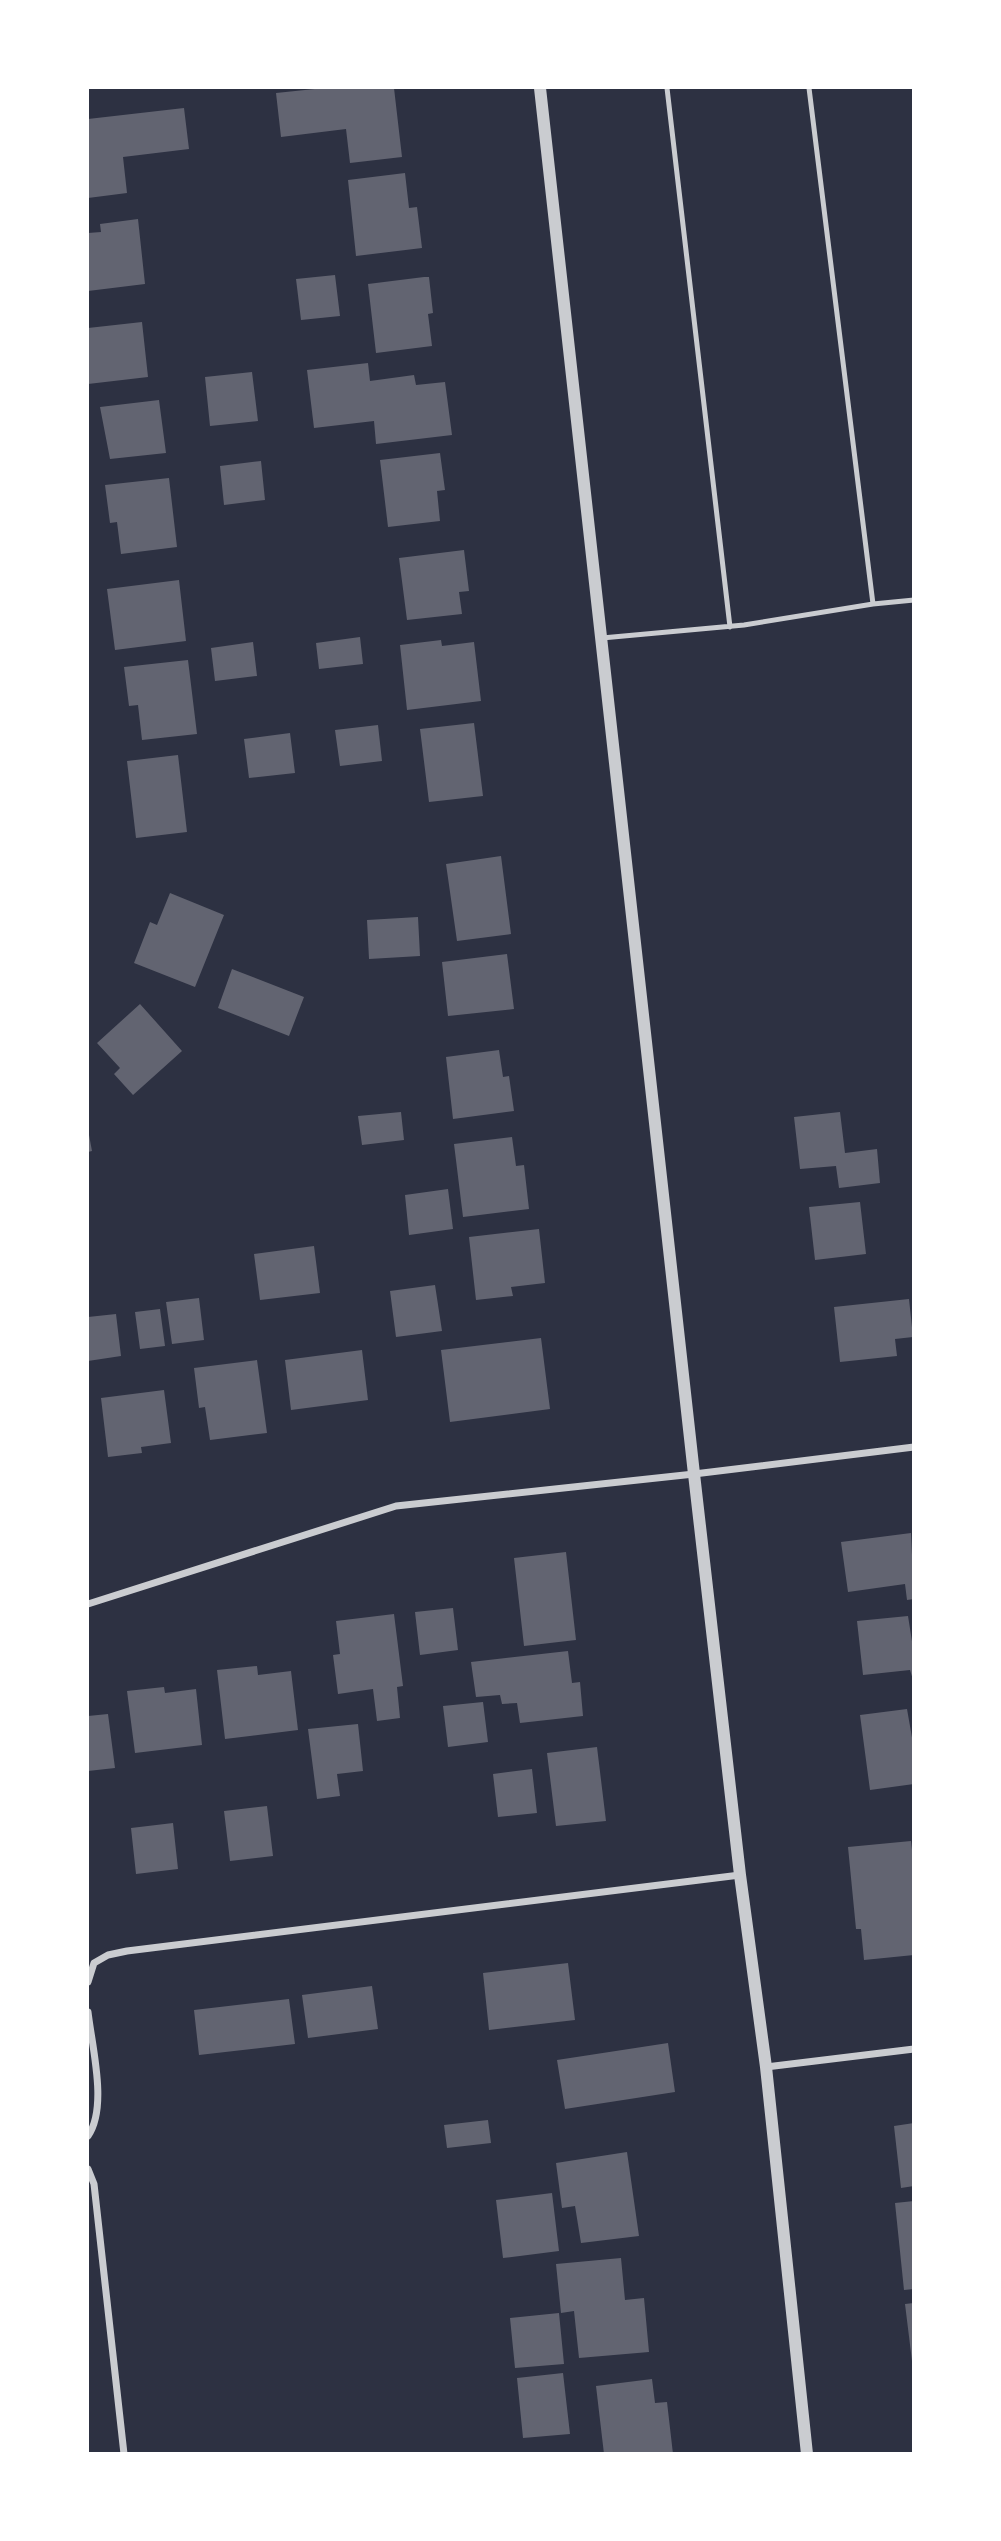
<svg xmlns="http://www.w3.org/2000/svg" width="1001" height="2541" viewBox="0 0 1001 2541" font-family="Inter,sans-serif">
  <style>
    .building { fill: #626471 }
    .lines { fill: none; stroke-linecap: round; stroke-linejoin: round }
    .service { stroke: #caccd0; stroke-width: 5 }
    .minor { stroke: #caccd0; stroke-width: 7 }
    .tertiary { stroke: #caccd0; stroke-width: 12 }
  </style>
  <rect width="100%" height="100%" fill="#2d3142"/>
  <!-- building -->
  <path class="building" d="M324,88H394L402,157L350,163L346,129L281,137L276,93Z
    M184,108L189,149L123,157L127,193L88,198V119Z
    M405,173L409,208L417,207L422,248L356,256L348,180Z
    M138,219L145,284L88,291V233L101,232L100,224Z
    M335,275L340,316L301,320L296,279Z
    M424,277H429L433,313L428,314L432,346L376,353L368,284Z
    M142,322L148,377L88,384V328Z
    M368,363L370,381L414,375L416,385L445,382L452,435L376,444L374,421L314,428L307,370Z
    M252,372L258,421L210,426L205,377Z
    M159,400L166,453L110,459L100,407Z
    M440,453L445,490L437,491L440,521L388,527L380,460Z
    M261,461L265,500L224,505L220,466Z
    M169,478L177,547L121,554L117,522L110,523L105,485Z
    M464,550L469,591L459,592L462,614L407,620L399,558Z
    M179,580L186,641L115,650L107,589Z
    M360,637L363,664L319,669L316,643Z
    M441,640L442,646L474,642L481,701L407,710L400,645Z
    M253,642L257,676L215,681L211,648Z
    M188,660L197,734L142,740L138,705L129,706L124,667Z
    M474,723L483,796L429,802L420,729Z
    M378,725L382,761L340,766L335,730Z
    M290,733L295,773L249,778L244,739Z
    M178,755L187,832L136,838L127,761Z
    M501,856L511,934L457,941L446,864Z
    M170,893L224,915L195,987L134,963L150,922L157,925Z
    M418,917L420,956L369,959L367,920Z
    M507,954L514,1009L448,1016L442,962Z
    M232,969L304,997L289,1036L218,1008Z
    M140,1004L182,1051L133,1095L114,1074L120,1068L97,1043Z
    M499,1050L503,1077L509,1076L514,1111L453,1119L446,1057Z
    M401,1112L404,1140L362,1145L358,1116Z
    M840,1112L845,1153L877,1149L880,1183L839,1188L836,1166L800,1169L794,1117Z
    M89,1135L92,1151L88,1152V1135Z
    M512,1137L516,1166L524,1165L529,1209L463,1217L454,1144Z
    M448,1189L453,1229L409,1235L405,1195Z
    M860,1202L866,1254L815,1260L809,1207Z
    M539,1229L545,1283L511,1287L513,1296L476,1300L469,1237Z
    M314,1246L320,1293L260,1300L254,1254Z
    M435,1285L442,1331L396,1337L390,1291Z
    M199,1298L204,1340L172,1344L166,1302Z
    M909,1299L913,1337L895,1339L897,1356L840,1362L834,1307Z
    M160,1309L165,1346L140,1349L135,1312Z
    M116,1314L121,1356L88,1361V1317Z
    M541,1338L550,1409L450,1422L441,1350Z
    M362,1350L368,1400L291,1410L285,1360Z
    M257,1360L267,1433L210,1440L205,1407L199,1408L194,1368Z
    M164,1390L171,1443L141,1447L142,1453L108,1457L101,1398Z
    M911,1533L914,1599L907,1600L905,1584L848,1592L841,1542Z
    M566,1552L576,1640L524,1646L514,1558Z
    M453,1608L458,1650L420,1655L415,1612Z
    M394,1614L403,1686L397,1687L400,1718L377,1721L373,1689L338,1694L333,1655L340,1654L336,1621Z
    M908,1616L914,1654V1683L910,1670L863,1675L857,1621Z
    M568,1651L572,1683L580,1682L583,1716L520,1723L517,1703L502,1704L500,1695L476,1697L471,1662Z
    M257,1666L258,1675L291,1671L298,1730L225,1739L217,1670Z
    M164,1687L165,1693L196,1689L202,1745L135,1753L127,1691Z
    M483,1702L488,1742L448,1747L443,1706Z
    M907,1709L914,1749V1784L870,1790L860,1715Z
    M108,1714L115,1768L88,1771V1716Z
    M358,1724L363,1771L337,1774L340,1796L317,1799L308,1729Z
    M597,1747L606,1821L556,1826L547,1753Z
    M532,1769L537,1813L498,1817L493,1774Z
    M267,1806L273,1856L230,1861L224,1811Z
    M173,1823L178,1869L136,1874L131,1828Z
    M911,1841L914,1867V1955L864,1960L861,1929H856L848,1847Z
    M568,1963L575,2020L489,2030L483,1973Z
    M372,1986L378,2029L308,2038L302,1995Z
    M289,1999L295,2044L199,2055L194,2010Z
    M668,2043L675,2092L565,2109L557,2060Z
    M488,2120L491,2143L447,2148L444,2125Z
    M914,2123V2186L901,2188L894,2126Z
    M627,2152L639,2236L581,2243L575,2206L562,2208L556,2163Z
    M552,2193L559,2251L503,2258L496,2200Z
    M914,2201V2289L904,2290L895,2203Z
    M621,2258L625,2300L644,2298L649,2352L579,2358L574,2311L561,2313L556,2264Z
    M914,2303V2361H912L905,2304Z
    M559,2313L564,2364L515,2368L510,2318Z
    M563,2373L570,2434L523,2438L517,2378Z
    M652,2379L655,2403L667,2402L673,2454H604L596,2386Z"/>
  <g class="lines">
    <!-- service -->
    <path class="service" d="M667,88L730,627
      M873,604L914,600
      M602,638L744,625L873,604L809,88"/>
    <!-- minor -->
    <path class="minor" d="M88,1604L396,1506L694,1474L914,1447
      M88,1982L94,1963L108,1955L127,1951L740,1875
      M88,2012C92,2047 108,2107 88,2136
      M766,2067L914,2049
      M88,2169L94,2184L124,2454"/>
    <!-- tertiary -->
    <path class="tertiary" d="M540,88L694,1474L740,1875L766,2067L807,2454"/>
  </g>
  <!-- border -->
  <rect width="1001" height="2541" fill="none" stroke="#ffffff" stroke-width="178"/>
</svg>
